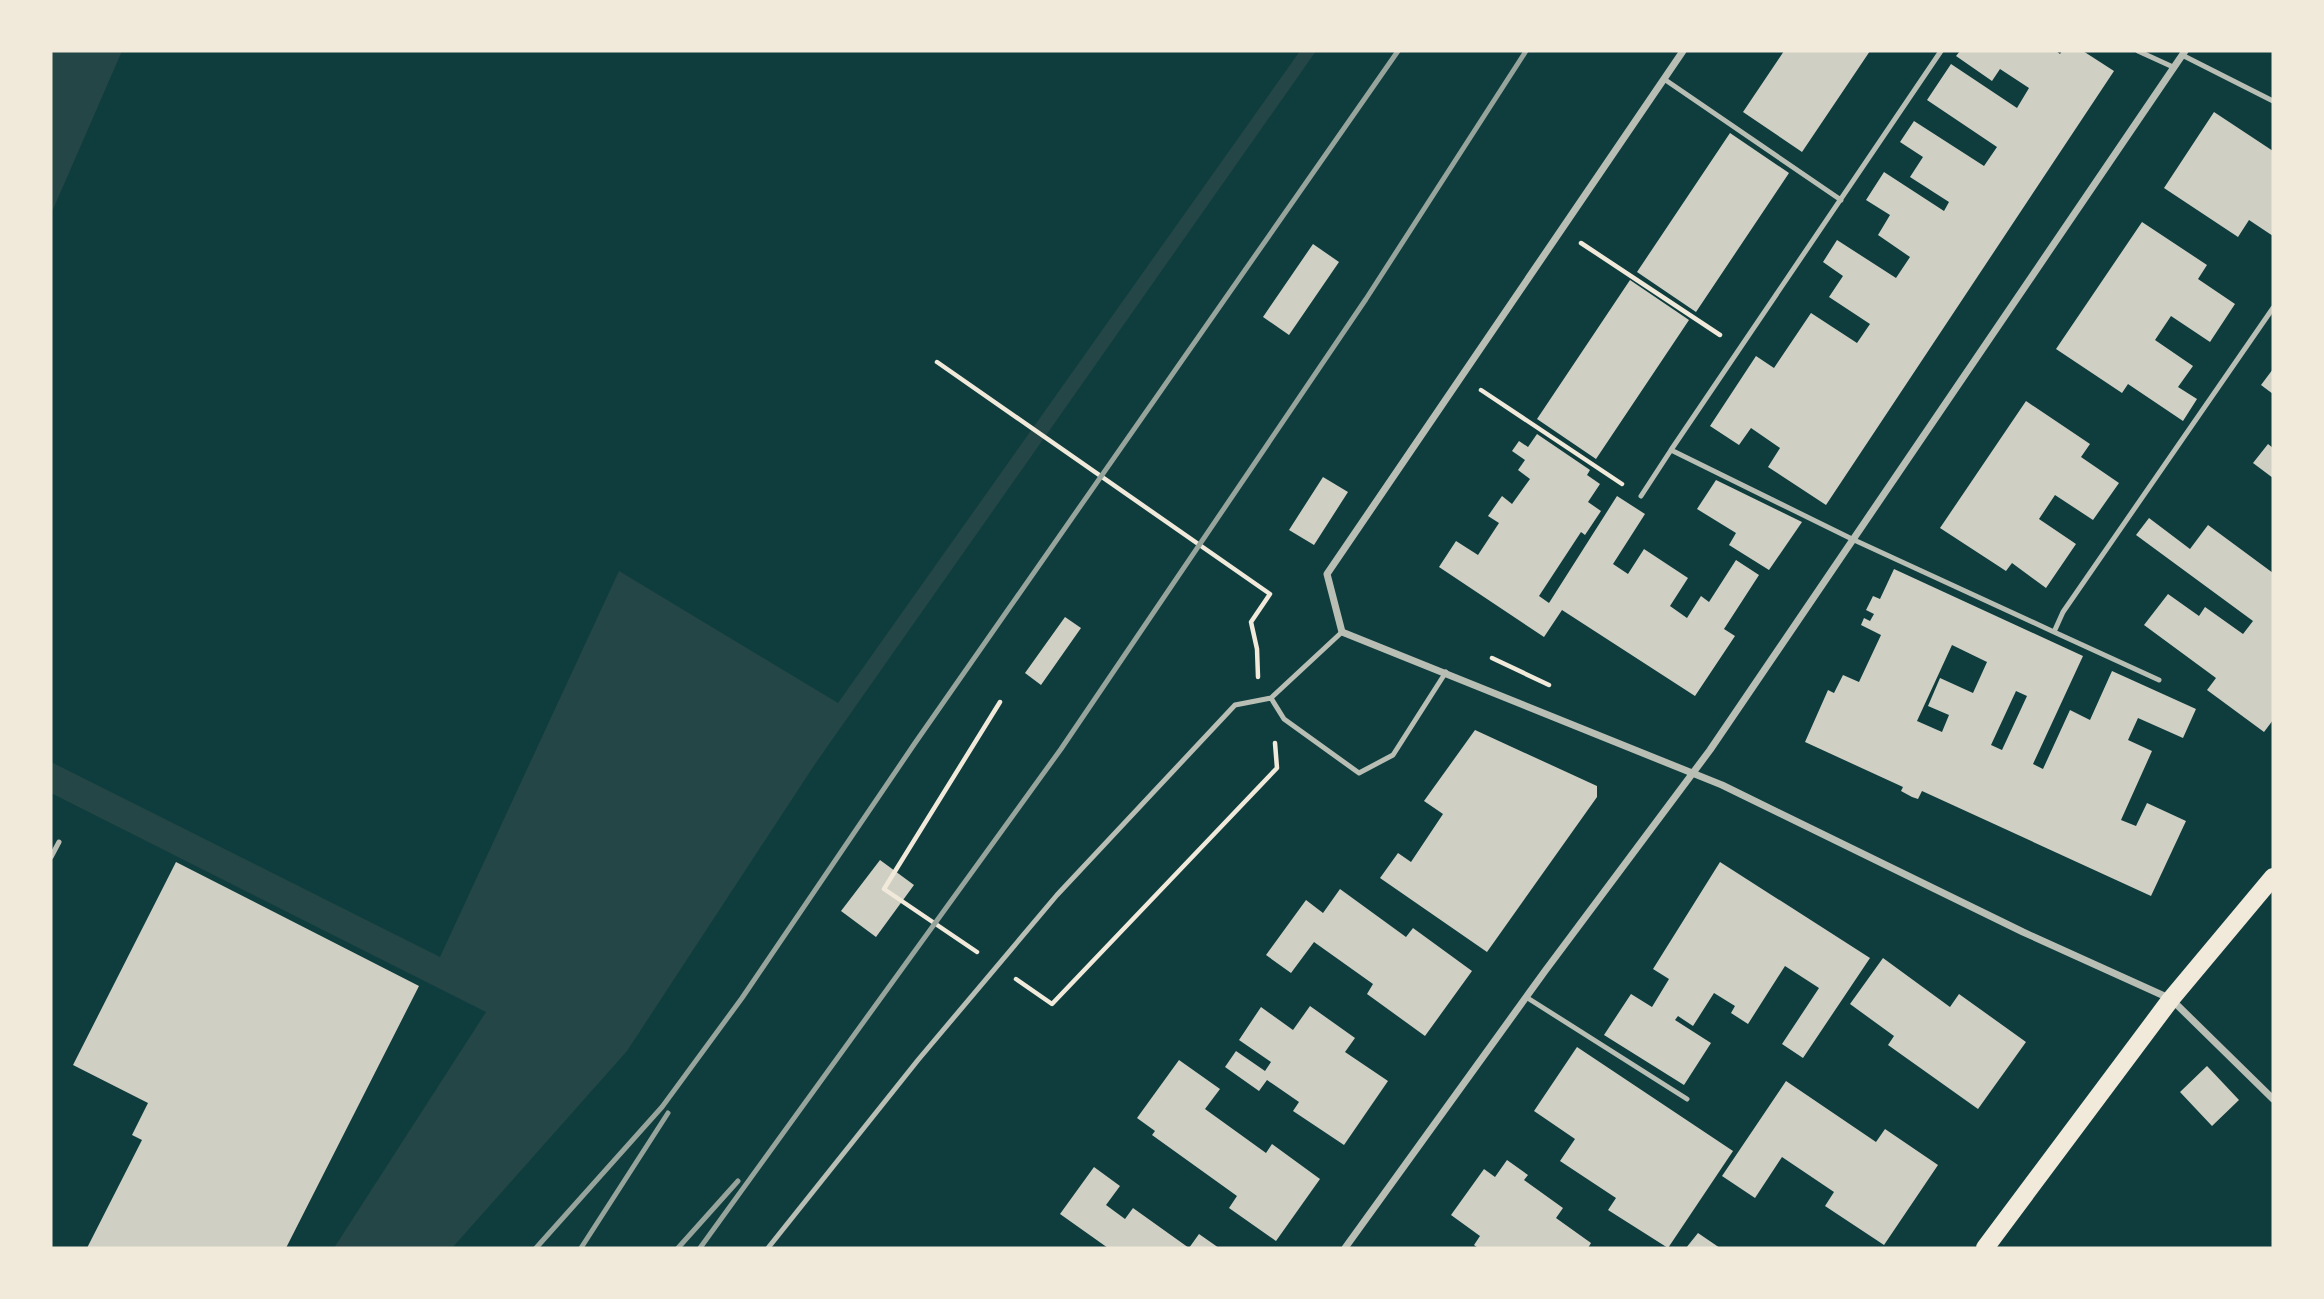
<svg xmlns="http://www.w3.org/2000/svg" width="2324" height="1299" viewBox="0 0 2324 1299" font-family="'Exo 2',sans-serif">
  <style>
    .green { fill: #244646 }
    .building { fill: #cfcfc3; fill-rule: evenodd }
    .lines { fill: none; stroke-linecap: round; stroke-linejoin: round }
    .path { stroke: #f1e9da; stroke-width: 4.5 }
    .service { stroke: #b8beb3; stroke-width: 5 }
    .minor { stroke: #b8beb3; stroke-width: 7 }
    .primary { stroke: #f1e9da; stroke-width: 18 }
    .rail { stroke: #97a49c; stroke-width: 5 }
  </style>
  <rect width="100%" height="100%" fill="#0f3d3e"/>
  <!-- green -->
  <path class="green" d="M51,51H122L51,214Z
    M1300,51H1316L815,764L627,1051L452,1248H334L486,1012L51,793V762L440,957L619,571L838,703Z"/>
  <!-- building -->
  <path class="building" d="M1784,51H1870L1802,152L1743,112Z
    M1960,51H2056L2060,54L2062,51H2083L2114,71L1826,505L1768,467L1780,448L1751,428L1739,445L1710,426L1756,356L1774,368L1811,313L1857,343L1870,324L1829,297L1843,276L1823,262L1837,240L1896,278L1910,257L1878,235L1890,215L1866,200L1884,172L1944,211L1949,202L1910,177L1923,157L1900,142L1914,121L1984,166L1997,147L1927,100L1951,64L2017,108L2029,88L2000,69L1992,81L1956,56Z
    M2214,112L2273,151V236L2249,220L2238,237L2164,188Z
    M1730,133L1789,173L1696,312L1637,272Z
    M2142,222L2207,265L2198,279L2235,304L2210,342L2171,316L2155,340L2193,366L2178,387L2197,399L2183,421L2128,384L2122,393L2056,349Z
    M1313,244L1339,262L1289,335L1263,317Z
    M1630,280L1689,320L1596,459L1537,419Z
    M2273,369V394L2261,385Z
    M2026,401L2090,444L2081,457L2119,483L2093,520L2055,495L2039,519L2076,544L2046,588L2012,563L2006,571L1940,528Z
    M1537,434L1590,470L1587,475L1600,484L1588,502L1601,511L1585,535L1581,532L1539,596L1549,603L1617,496L1645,514L1613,564L1628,574L1644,549L1688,578L1670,606L1687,618L1701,596L1709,602L1736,560L1759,575L1724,629L1735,636L1695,696L1562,610L1544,637L1439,567L1456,541L1478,555L1499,523L1488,516L1502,496L1512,504L1530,479L1518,470L1525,460L1512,451L1519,441L1528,447Z
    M2268,444L2273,448V478L2253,463Z
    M1323,477L1348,492L1314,545L1289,530Z
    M1716,480L1802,522L1769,570L1729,545L1736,533L1697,509Z
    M2149,518L2190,549L2208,525L2273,573V720L2264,732L2207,690L2216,678L2144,625L2168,594L2199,616L2205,607L2243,634L2253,621L2136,535Z
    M1894,569L2083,656L2033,764L2043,769L2070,710L2090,720L2112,671L2196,709L2183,738L2138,718L2128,740L2152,751L2121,820L2136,826L2147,803L2186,821L2151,896L1922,791L1918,799L1912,797L1901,791L1903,787L1805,742L1828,690L1834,693L1843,675L1859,682L1881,635L1861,625L1864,618L1870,621L1874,614L1866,610L1873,596L1880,599ZM1952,645L1987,662L1973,693L1940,678L1928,706L1949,715L1942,732L1917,721ZM2016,691L2027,696L2002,750L1991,745Z
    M1065,617L1081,628L1041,685L1025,673Z
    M1475,730L1597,786V797L1487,952L1380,878L1398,853L1411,862L1443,814L1424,801Z
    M880,860L914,885L876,937L841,911Z
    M176,862L419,986L286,1248H87L142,1140L132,1135L148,1103L73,1065Z
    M1720,862L1870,958L1803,1058L1782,1044L1819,988L1785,966L1748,1024L1731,1013L1735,1006L1714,993L1693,1026L1678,1016L1675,1020L1711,1043L1684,1085L1604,1035L1631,994L1652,1007L1669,979L1653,969Z
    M1340,889L1406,937L1413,928L1472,971L1425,1036L1367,994L1373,984L1314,942L1291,973L1266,955L1306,900L1323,913Z
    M1883,958L1950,1007L1959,994L2026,1042L1978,1109L1888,1045L1894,1036L1850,1004Z
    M1310,1006L1355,1038L1345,1052L1388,1081L1344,1145L1293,1111L1299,1102L1267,1080L1259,1091L1225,1067L1236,1051L1265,1071L1271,1062L1239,1040L1261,1007L1293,1030Z
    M1577,1047L1733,1151L1668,1248L1608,1210L1616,1198L1560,1161L1575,1139L1534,1111Z
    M1179,1060L1220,1089L1205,1109L1266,1153L1272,1144L1320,1179L1276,1241L1229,1208L1237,1196L1152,1135L1155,1131L1137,1118Z
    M2207,1066L2239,1100L2212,1126L2180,1092Z
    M1786,1081L1876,1142L1885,1129L1938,1165L1884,1245L1825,1206L1834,1192L1782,1157L1755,1198L1722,1176Z
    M1507,1160L1528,1175L1524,1180L1563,1208L1556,1218L1591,1243L1588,1248H1478L1474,1245L1480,1236L1451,1215L1484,1169L1495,1177Z
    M1094,1167L1120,1186L1106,1205L1125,1219L1133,1208L1189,1248L1199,1234L1219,1248H1108L1060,1214Z
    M1698,1233L1720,1248H1686Z"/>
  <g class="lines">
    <!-- path -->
    <path class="path" d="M1581,243L1720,335
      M937,362L1270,594L1251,622L1257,649L1258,677
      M1481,390L1622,484
      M1492,658L1549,685
      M977,952L884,889L1000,702
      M1016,979L1052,1004L1277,768L1275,743"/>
    <!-- service -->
    <path class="service" d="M1941,51L1671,450L1852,539L2054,632L2063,612L2273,308
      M2138,51L2173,67
      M2182,55L2273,101
      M1664,79L1841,200
      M1641,496L1671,450
      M2054,632L2159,680
      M1271,698L1284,719L1359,773L1393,755L1446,672
      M51,857L59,842
      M1526,997L1687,1099
      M768,1248L918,1060L1057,895L1235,705L1271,698L1342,632"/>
    <!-- minor -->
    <path class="minor" d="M1683,51L1327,574L1342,632L1722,785L2023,932L2171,999L2273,1099
      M1345,1248L1545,971L1710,750L2185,51"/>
    <!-- primary -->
    <path class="primary" d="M1985,1248L2171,999L2273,877"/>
    <!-- rail -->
    <path class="rail" d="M536,1248L662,1107L742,998L915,743L1398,51
      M581,1248L668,1113
      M678,1248L738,1181
      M700,1248L1061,749L1366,299L1526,51"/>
  </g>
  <!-- border -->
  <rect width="2324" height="1299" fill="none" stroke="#f1e9da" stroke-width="105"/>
</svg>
